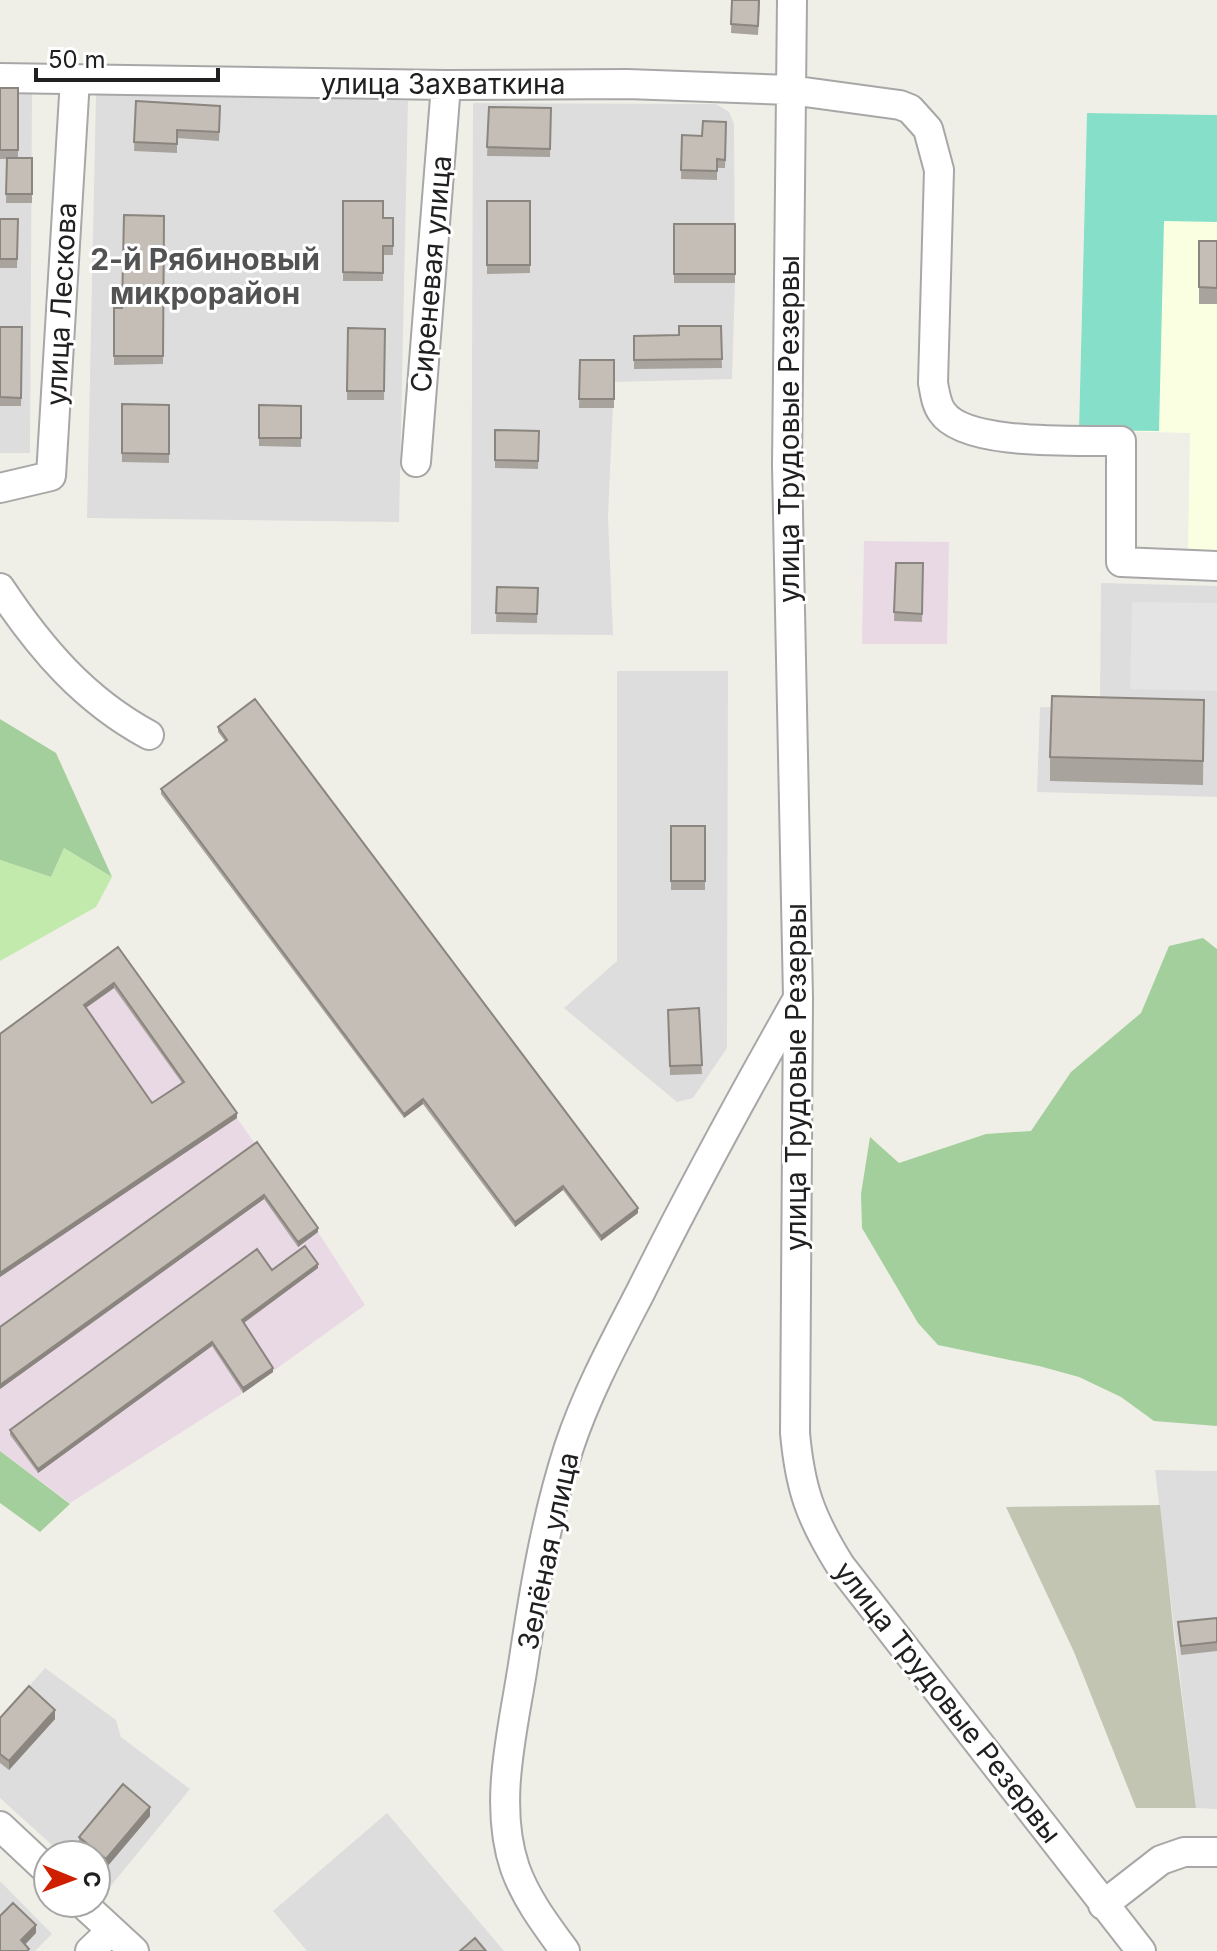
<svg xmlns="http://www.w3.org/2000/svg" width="1217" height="1951" viewBox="0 0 1217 1951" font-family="Inter,sans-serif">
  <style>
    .residential { fill: #dedddd }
    .industrial { fill: #e9d9e4 }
    .education { fill: #fbffe1 }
    .construction { fill: #c2c5b2 }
    .grass { fill: #c2eaad }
    .forest { fill: #a3cf9c }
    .pitch { fill: #85dfc9 }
    .parking { fill: #e4e4e4 }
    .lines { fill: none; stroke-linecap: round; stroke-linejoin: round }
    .minor-casing { stroke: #a7a7a7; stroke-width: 32 }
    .minor { stroke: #fff; stroke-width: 28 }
    .wall { fill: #a9a39d; fill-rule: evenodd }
    .shaded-wall { fill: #8a857f }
    .building { fill: #c5beb6; stroke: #8a857f; stroke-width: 2; fill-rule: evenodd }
    .labels { text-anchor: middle; stroke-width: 6; stroke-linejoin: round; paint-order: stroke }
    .street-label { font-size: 28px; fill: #202020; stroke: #fff }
    .neighbourhood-label { font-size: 30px; font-weight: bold; fill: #535353; stroke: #fff }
  </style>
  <rect width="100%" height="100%" fill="#f0efe7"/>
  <!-- residential -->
  <path class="residential" d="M0,93H32L30,453H0Z
    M96,94L408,101L399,522L87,518Z
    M473,103L716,104L729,112L734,124L735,283L732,379L614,382L608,517L613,635L471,634Z
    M1101,583L1217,586V797L1037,792L1040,707L1100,708Z
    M617,671H728L727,1048L693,1098L677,1102L564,1008L617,961Z
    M1155,1470L1217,1471V1809L1196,1808Z
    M45,1668L116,1720L121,1737L190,1789L105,1893L96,1885V1855H63L0,1798V1719Z
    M387,1813L504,1951H307L273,1911Z
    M0,1881L52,1934L35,1951H0Z"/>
  <!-- industrial -->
  <path class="industrial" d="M864,541L949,542L947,644H862Z
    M118,951L318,1232L365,1305L243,1393L70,1503L0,1451V1032Z"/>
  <!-- education -->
  <path class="education" d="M1087,113L1217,115V553L1188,552L1190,433L1079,430Z"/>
  <!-- construction -->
  <path class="construction" d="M1160,1505L1175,1644L1196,1808H1136L1074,1652L1006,1507Z"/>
  <!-- grass -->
  <path class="grass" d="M64,848L112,877L96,907L0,961V860L51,877Z"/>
  <!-- forest -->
  <path class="forest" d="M0,719L56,753L112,877L64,848L51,877L0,860Z
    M1203,938L1217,949V1426L1154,1421L1121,1397L1079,1377L1039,1366L938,1345L918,1323L862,1228L861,1194L870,1137L899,1163L986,1134L1031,1131L1071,1072L1141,1013L1169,946Z
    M0,1451L70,1504L40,1532L0,1503Z"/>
  <!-- pitch -->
  <path class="pitch" d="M1087,113L1217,115V222L1164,221L1159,431L1079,430Z"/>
  <!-- parking -->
  <path class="parking" d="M1132,602L1217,603V691L1130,689Z"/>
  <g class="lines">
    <defs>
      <path id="minor" d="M792,0L787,465L798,998L795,1433C800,1488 810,1517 840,1565L1141,1951
        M0,78L446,85L627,84L790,90L900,105L910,109L928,129L939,170L933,383C935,393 936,404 942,412C965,447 1082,440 1121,441V562L1217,566
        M416,462L446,85
        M0,488L51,476L75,79
        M0,588C40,648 84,700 149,735
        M0,1826L48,1871
        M82,1903L134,1951
        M1103,1905L1161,1860L1184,1852H1217
        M90,1951L111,1931
        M565,1951C546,1925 526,1899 515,1868C493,1804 513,1730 523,1665C534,1591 546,1518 569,1447C587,1393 614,1343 640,1293C689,1194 742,1097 797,1000"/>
    </defs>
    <!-- minor casing -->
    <use href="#minor" class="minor-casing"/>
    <!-- minor -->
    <use href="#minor" class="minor"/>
  </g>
  <!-- wall -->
  <path class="wall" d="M732,0H760L758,35L731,33Z
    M0,88H18V158H32V203H6L7,159H0Z
    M136,101L220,106L219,141L177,138V153L134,151Z
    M489,107L551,108L550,157L487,156Z
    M726,122L725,168H717V180L681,179L682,135L702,136Z
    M343,201L383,218H393V255H383V281H343Z
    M487,201H530V273L487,274Z
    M164,216L163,364L114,365V308H122Z
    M0,219H18L17,268H0Z
    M674,224H735V283H674Z
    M1199,241H1217V304H1199Z
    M721,326L722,368L634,369V336L679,335Z
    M0,327H22L21,406H0Z
    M348,328L385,329L384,400H347Z
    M580,360H614V408H579Z
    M122,404L169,405V463L122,462Z
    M259,405L301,406V447L259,446Z
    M495,430L539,431L538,469L495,468Z
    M896,563H923L922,622L894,621Z
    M497,587L538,588L537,623L496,622Z
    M1204,700L1203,785L1050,781V757Z
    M218,727L638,1213L601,1241L563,1190L515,1227L423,1104L404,1118L161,794V789L225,741L218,732Z
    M671,826H705V890H671Z
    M118,947L237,1118L0,1277V1034ZM114,988L182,1083L152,1103L86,1008Z
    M699,1008L702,1074L670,1075L668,1010Z
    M257,1142L318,1232L298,1247L264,1199L0,1389V1327Z
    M318,1268L244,1323L273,1372L243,1393L212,1346L38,1473L10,1435V1430L272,1270Z
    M1217,1618V1651L1181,1655L1178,1622Z
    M0,1718L55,1719L9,1770L0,1763Z
    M150,1816L106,1868L96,1860V1855H91L79,1846V1837Z"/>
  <!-- shaded-wall -->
  <path class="shaded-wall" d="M114,983V988L84,1009V1005Z
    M423,1099V1104L404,1118V1114Z
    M237,1113V1118L0,1277V1273Z
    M563,1186V1190L515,1227V1222Z
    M264,1195V1199L0,1389V1385Z
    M638,1208V1213L601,1241V1236Z
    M318,1228V1232L298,1247V1242Z
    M318,1264V1268L242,1324V1320Z
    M212,1342V1346L38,1473V1469Z
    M273,1368V1372L243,1393V1388Z
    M55,1710V1719L9,1770V1761Z
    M150,1807V1816L106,1868V1859Z
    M36,1925V1933L21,1949V1940Z"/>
  <!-- building -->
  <path class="building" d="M732,0H759L758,26L731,24Z
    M0,88H18V150H0Z
    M136,101L220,106L219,132L177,130V144L134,142Z
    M489,107L551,108L550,149L487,147Z
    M703,121L726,122L725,160L717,159V171L681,170L682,135L702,136Z
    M7,158H32V194H6Z
    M343,201H383V218H393V246H383V273L343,272Z
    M487,201H530V265H487Z
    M124,215L164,216L163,356H114V308H122Z
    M0,219H18L17,259H0Z
    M674,224H735V274H674Z
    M1199,241H1217V288L1199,287Z
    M679,326H721L722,359L634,360V336L679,335Z
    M0,327H22L21,398L0,397Z
    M348,328L385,329L384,391H347Z
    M580,360H614V399H579Z
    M122,404L169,405V454L122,453Z
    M259,405L301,406V438H259Z
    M495,430L539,431L538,461L495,460Z
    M896,563H923L922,614L894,612Z
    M497,587L538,588L537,614L496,613Z
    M1052,696L1204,700L1203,761L1050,757Z
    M255,699L638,1208L601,1236L563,1186L515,1222L423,1099L404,1114L161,789L227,740L218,727Z
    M671,826H705V881H671Z
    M118,947L237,1113L0,1273V1034ZM114,983L184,1082L152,1103L84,1005Z
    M699,1008L702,1065L670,1066L668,1010Z
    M257,1142L318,1228L298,1242L264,1195L0,1385V1327Z
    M305,1246L318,1264L242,1320L273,1368L243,1388L212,1342L38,1469L10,1430L257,1249L272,1270Z
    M1217,1618V1642L1181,1646L1178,1622Z
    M29,1686L55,1710L9,1761L0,1754V1718Z
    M123,1784L150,1807L106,1859L79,1837Z
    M13,1903L36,1925L21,1940L29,1949L27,1951H0V1916Z
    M475,1938L486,1951H460Z"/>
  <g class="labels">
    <!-- street labels -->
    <g class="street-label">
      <text x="443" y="94">улица Захваткина</text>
      <text transform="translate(431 274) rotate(-85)" y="10">Сиреневая улица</text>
      <text transform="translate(61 304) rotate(-87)" y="10">улица Лескова</text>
      <text transform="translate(789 429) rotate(-90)" y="10">улица Трудовые Резервы</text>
      <text transform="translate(796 1077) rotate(-90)" y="10">улица Трудовые Резервы</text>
      <text transform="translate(548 1551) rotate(-78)" y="10">Зелёная улица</text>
      <text transform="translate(948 1702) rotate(52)" y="10">улица Трудовые Резервы</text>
    </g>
    <!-- neighbourhood labels -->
    <g class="neighbourhood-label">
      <text x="205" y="270">2-й Рябиновый<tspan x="205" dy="34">микрорайон</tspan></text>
    </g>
  </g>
  <!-- north arrow -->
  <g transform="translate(72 1879) rotate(91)"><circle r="38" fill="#ffffff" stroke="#a6a6a6" stroke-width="2"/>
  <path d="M0-6L14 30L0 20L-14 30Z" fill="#cf1f01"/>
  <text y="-12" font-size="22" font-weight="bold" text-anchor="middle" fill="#202020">С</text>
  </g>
  <!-- scale -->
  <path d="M36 68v12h182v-12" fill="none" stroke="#202020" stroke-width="4"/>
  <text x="48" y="68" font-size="24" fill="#202020" stroke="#ffffff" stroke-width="6" paint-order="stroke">50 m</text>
</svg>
